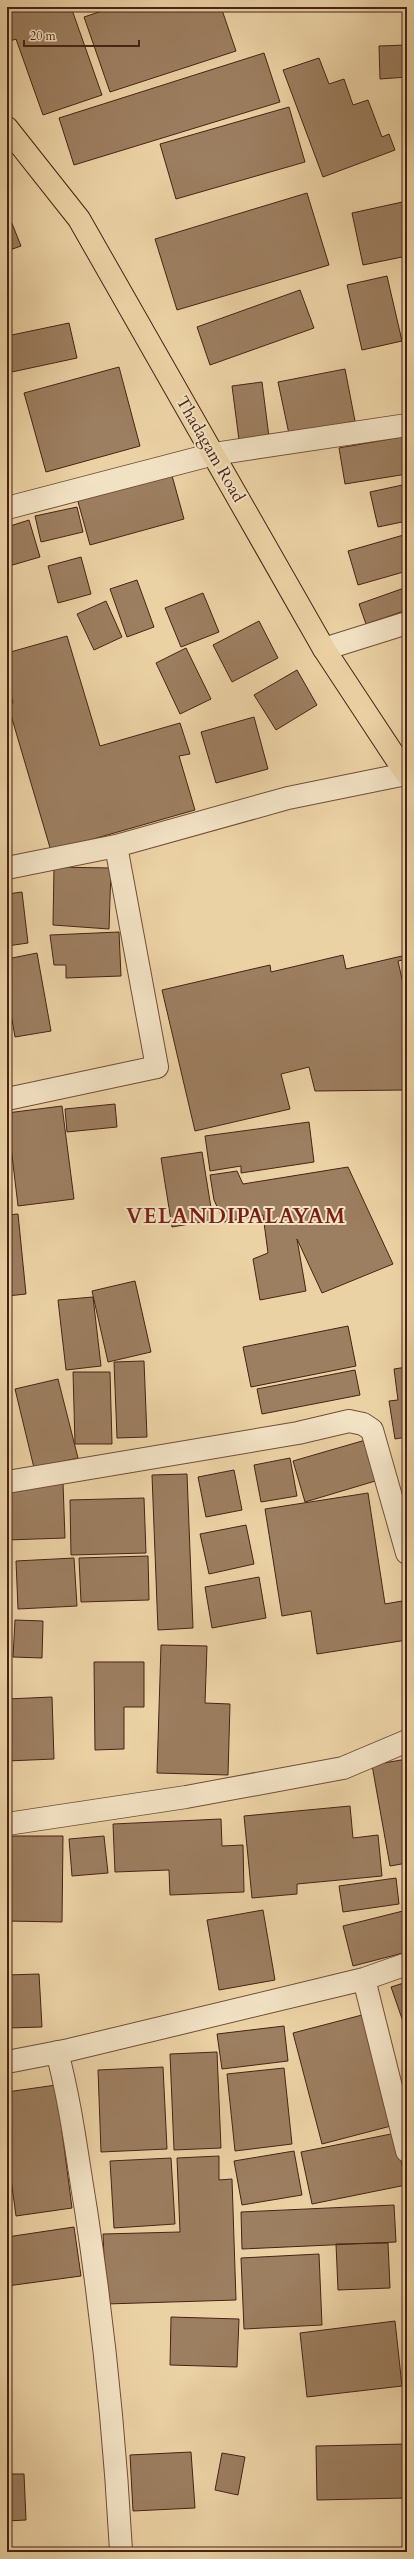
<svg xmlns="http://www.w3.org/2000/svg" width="414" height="2559" viewBox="0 0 414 2559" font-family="Cardo,serif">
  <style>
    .building { fill: #9c7e60; stroke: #472315 }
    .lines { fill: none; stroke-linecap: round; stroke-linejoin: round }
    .minor-casing { stroke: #704f39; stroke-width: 24 }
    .major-casing { stroke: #472315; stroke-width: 24 }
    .minor { stroke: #f2e2c4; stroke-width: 22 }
    .major { stroke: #ebd2a5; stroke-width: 22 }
    .labels { text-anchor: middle; stroke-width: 4; stroke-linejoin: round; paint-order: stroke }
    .street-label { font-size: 17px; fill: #472315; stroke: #f2e2c4 }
    .district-label { font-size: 21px; font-weight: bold; letter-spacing: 1px; fill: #7a1f14; stroke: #f2e2c4 }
  </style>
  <rect width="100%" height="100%" fill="#ebd2a5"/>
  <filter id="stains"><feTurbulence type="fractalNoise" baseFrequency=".005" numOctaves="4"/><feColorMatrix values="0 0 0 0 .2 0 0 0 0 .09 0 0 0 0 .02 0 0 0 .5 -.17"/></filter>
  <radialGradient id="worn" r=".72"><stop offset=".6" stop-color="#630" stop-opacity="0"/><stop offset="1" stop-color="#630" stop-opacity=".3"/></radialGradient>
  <!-- building -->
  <path class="building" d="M7,7H71L102,95L43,115L16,39L7,42Z
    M114,7H221L236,51L110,92L84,17Z
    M407,45V77L380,79L379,46Z
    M264,53L280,102L74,165L59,118Z
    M319,58L329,84L344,79L353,105L368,100L382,137L389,134L395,150L323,177L283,70Z
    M289,107L305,162L176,199L160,144Z
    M307,193L329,265L177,310L155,239Z
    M407,201V256L363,265L352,213Z
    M7,211L21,246L7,251Z
    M387,276L402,341L362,350L347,285Z
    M300,290L314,328L210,365L197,327Z
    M69,323L77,358L7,373V336Z
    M119,367L140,446L46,472L24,393Z
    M345,369L355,421L289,434L278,382Z
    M262,382L269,437L239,440L232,386Z
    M407,436V474L345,484L339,448Z
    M171,472L184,519L90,545L77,498Z
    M407,484V521L378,527L370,492Z
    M77,507L83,532L41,542L35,516Z
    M29,520L40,557L9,566L7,558V527Z
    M407,534V571L358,585L348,551Z
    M81,557L91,594L58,603L48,566Z
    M137,580L154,627L127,637L110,589Z
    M407,587V610L366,624L359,604Z
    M203,593L219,632L181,647L165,608Z
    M106,601L122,637L94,650L77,614Z
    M259,621L278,658L232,682L213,645Z
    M67,636L100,746L180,723L190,754L179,756L195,810L51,851L8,705L13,703L7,682V653Z
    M186,648L211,699L180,714L156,663Z
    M297,670L317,705L276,730L254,695Z
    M254,717L268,769L216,783L201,732Z
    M54,867L111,868L109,929L53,925Z
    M22,892L28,943L7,946V894Z
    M119,932L121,976L66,978V965H54L50,935Z
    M37,953L51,1031L15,1037L7,991V959Z
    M343,955L346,969L402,956L403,960L398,961L404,988H407V1090L315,1091L309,1067L281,1074L290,1109L195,1131L162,990L270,965L271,972Z
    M115,1104L117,1127L67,1132L65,1109Z
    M62,1106L74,1199L18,1206L7,1113Z
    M309,1122L314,1162L241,1173V1166L210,1171L205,1136Z
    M7,1135L11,1206H7Z
    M202,1152L213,1220L172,1227L161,1158Z
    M348,1167L393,1264L322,1293L297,1239L306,1291L260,1300L253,1259L268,1253L263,1215L224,1222L214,1200L210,1175L237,1171L243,1184Z
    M18,1214L26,1294L7,1296V1215Z
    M135,1281L151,1352L108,1362L92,1291Z
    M93,1297L101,1366L66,1370L58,1300Z
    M348,1326L356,1366L251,1387L243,1347Z
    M144,1361L147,1437L117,1438L114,1362Z
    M407,1367V1437L395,1439L389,1401L398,1400L394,1369Z
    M355,1370L360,1395L262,1414L257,1389Z
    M73,1372H110L112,1444H75Z
    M58,1379L78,1458L34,1468L15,1389Z
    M369,1439L382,1479L305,1502L293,1461Z
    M290,1458L297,1496L261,1502L254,1465Z
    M234,1470L242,1510L206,1517L198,1477Z
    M187,1474L193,1628L158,1630L152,1475Z
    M63,1483L65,1538L7,1540V1486Z
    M368,1493L385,1604L402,1601L407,1640L317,1654L311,1611L282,1616L265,1509Z
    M144,1498L146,1553L71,1555L70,1500Z
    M246,1525L254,1564L209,1574L200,1534Z
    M148,1556L149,1600L81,1602L79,1558Z
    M74,1558L77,1606L18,1609L16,1561Z
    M259,1577L266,1618L212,1628L205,1587Z
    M15,1620L43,1621L42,1658L13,1657Z
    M161,1645L207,1646L205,1703L230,1704L228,1775L157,1773Z
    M94,1662H144V1707H124V1749L95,1750Z
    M52,1697L54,1759L7,1761V1699Z
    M407,1759V1863L390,1866L372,1765Z
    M350,1806L353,1838L378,1835L382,1876L297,1884V1894L252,1898L244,1816Z
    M221,1819L222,1846L243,1845L244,1892L170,1895L169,1870L115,1872L113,1824Z
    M7,1836H63L62,1922L7,1921Z
    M104,1836L108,1873L72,1876L69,1839Z
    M396,1878L399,1904L343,1912L339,1886Z
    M263,1910L275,1980L219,1990L207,1920Z
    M407,1910V1952L353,1966L343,1926Z
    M39,1974L42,2027L7,2028V1975Z
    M407,1982V2033L391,1987Z
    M362,2015L391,2126L322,2144L293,2033Z
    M284,2026L288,2061L222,2069L217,2034Z
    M217,2052L221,2148L174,2150L170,2054Z
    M163,2067L167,2149L101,2152L98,2070Z
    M284,2068L292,2144L235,2151L227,2074Z
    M56,2085L72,2208L16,2216L7,2150V2092Z
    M396,2133L406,2185L312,2204L301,2152Z
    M294,2151L302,2195L242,2205L234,2161Z
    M219,2156V2180L232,2179L236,2300L106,2304L103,2234L180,2232L177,2158Z
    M171,2158L175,2224L114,2228L110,2161Z
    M394,2205L396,2242L242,2249L241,2212Z
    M74,2227L81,2276L7,2286V2237Z
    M388,2243L390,2288L338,2290L336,2244Z
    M319,2254L322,2325L244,2329L241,2258Z
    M171,2317L239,2319L237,2367L170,2365Z
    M395,2321L402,2386L307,2397L300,2333Z
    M407,2444V2498L317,2500L316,2446Z
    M191,2452L195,2508L133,2511L130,2455Z
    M222,2453L245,2457L238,2495L215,2490Z
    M7,2474H24L26,2520L7,2521Z"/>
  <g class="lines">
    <defs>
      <path id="minor" d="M7,508L214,454L407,425
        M324,649L407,623
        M7,868L116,846L288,798L406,774
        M7,1099L157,1067L116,846
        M7,1482L298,1433L349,1421L363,1424L372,1430L407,1553
        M7,1824L186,1797L343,1768L407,1741
        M364,1979L407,2151
        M57,2052C71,2104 77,2157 86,2210C103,2323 115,2437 121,2552
        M7,2062L69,2050L364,1979L407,1964"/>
      <path id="major" d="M7,128L79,219L324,649L407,775"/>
    </defs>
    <!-- minor casing -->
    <use href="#minor" class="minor-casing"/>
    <!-- major casing -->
    <use href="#major" class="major-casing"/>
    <!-- minor -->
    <use href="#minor" class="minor"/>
    <!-- major -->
    <use href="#major" class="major"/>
  </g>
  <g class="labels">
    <!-- street labels -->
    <g class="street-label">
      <text transform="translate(211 449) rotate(60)" y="6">Thadagam Road</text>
    </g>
    <!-- district labels -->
    <g class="district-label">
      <text x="236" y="1223">VELANDIPALAYAM</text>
    </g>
  </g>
  <!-- margin -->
  <rect width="414" height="2559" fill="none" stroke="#ebd2a5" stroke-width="24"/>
  <rect x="8" y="8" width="398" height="2543" fill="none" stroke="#472315" stroke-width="2"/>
  <rect x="12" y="12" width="390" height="2535" fill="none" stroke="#472315"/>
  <!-- scale -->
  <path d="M24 40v6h115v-6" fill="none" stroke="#472315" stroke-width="2"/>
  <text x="30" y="40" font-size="12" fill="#472315" stroke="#f2e2c4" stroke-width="3" paint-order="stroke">20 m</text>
  <rect width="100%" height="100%" filter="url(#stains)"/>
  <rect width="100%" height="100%" fill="url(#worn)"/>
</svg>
